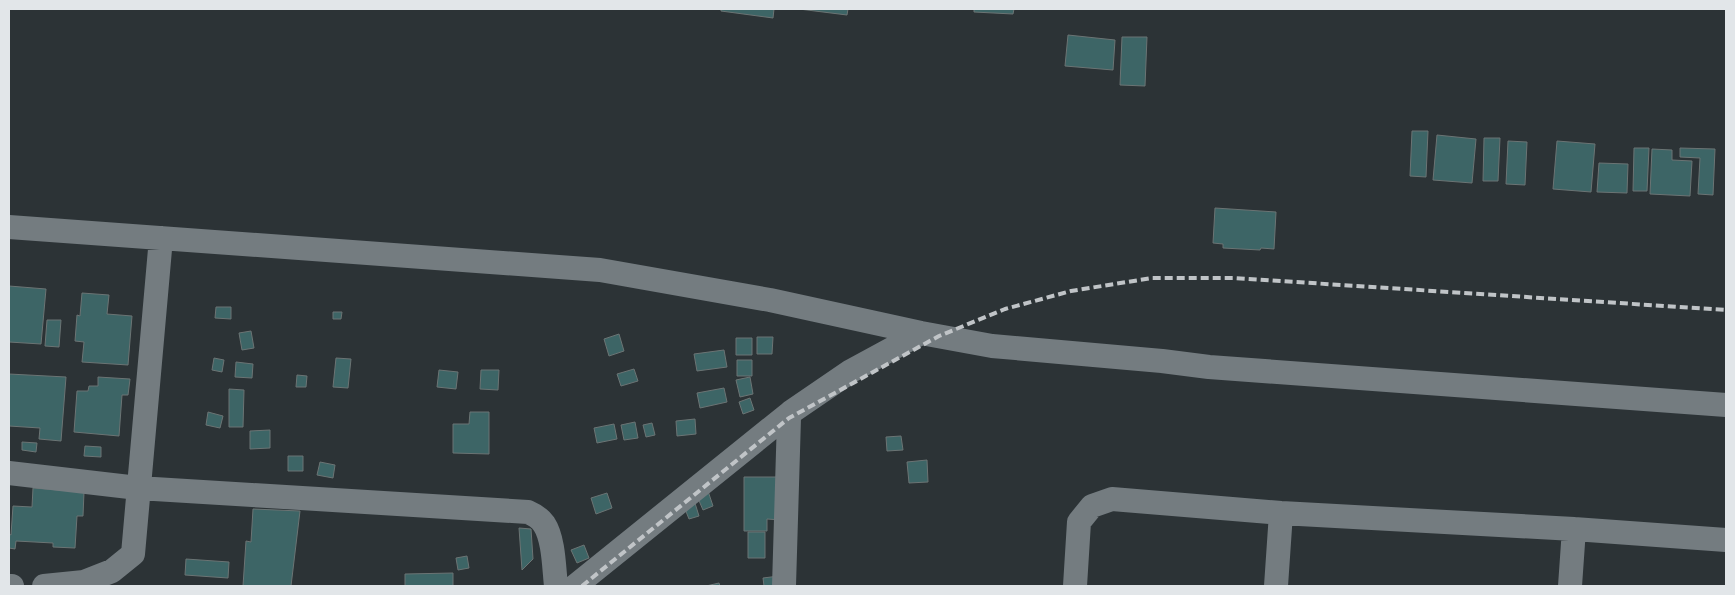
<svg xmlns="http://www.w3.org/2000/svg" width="1735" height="595" viewBox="0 0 1735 595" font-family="'PT Serif',serif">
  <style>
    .building { fill: #3d6566; stroke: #6b7474 }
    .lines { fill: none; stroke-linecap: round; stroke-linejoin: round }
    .street { stroke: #747c80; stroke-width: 24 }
    .rail { stroke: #c0c4c7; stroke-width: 4; stroke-dasharray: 8 4; stroke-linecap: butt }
  </style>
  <rect width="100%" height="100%" fill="#2c3336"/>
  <!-- building -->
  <path class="building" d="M721,9H774L773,18L721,11Z
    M799,9H848L847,15Z
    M974,9H1014L1013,14L974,12Z
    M1068,35L1115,40L1113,70L1065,66Z
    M1122,37H1147L1145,86L1120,85Z
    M1412,131H1428L1426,177L1410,176Z
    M1437,135L1476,139L1472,183L1433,180Z
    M1484,138H1500L1498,181H1483Z
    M1508,141L1527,142L1525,185L1506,184Z
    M1557,141L1595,144L1591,192L1553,189Z
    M1634,148H1649L1647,191H1633Z
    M1680,148L1715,149L1713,195L1698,194L1700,158L1680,157Z
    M1652,149L1672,150V160L1692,161L1690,196L1650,194Z
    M1599,163L1628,164L1627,193L1597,192Z
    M1215,208L1276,212L1274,249L1261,248L1260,250L1223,248V244L1213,243Z
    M9,286L46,289L41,344L9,342Z
    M82,293L109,295L107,314L132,316L128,365L82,362L84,342L75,341L77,315L80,316Z
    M216,307H231V319L215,318Z
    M333,312H342L341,319H333Z
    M47,320H61L59,347L45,346Z
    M251,331L254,348L242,350L239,333Z
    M619,334L624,351L609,356L604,339Z
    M757,337H773L772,354H757Z
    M736,338H752V355H736Z
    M724,350L727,367L697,371L694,354Z
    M214,358L224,360L222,372L212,370Z
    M336,358L351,359L348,388L333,387Z
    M737,360H752V376H737Z
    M236,362L253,364L252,378L235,377Z
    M634,369L638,381L621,386L617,374Z
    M439,370L458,372L456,389L437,387Z
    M481,370H499L498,390L480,389Z
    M9,374L66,377L61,441L39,439L40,428L9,426Z
    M297,375L307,376L306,387H296Z
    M98,377L130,379L128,395H122L119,436L74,432L77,391H88L89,386H98Z
    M750,377L753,394L740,397L736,380Z
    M724,388L727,402L700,408L697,393Z
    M229,389L244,390L243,427H229Z
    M750,398L754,410L743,414L739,402Z
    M208,412L223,416L220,428L206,425Z
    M470,412H489V454L453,453V424H469Z
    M695,419L696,434L677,436L676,421Z
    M635,422L638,438L624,440L621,425Z
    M652,423L655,435L646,437L643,425Z
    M614,424L617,439L597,443L594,428Z
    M270,430V448L250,449V431Z
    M901,436L903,450L887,451L886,437Z
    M22,442L37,443L36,452L22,450Z
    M85,446L101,447V457L84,456Z
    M288,456H303V471H288Z
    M927,460L928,482L909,483L907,462Z
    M320,462L335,465L333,478L317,475Z
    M744,477H782L781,520L767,519V531H744Z
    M33,488L84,492L83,516H77L75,548L53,547V543L16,541L15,549L9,548V534L11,535L13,506L32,507Z
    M708,491L713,506L703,510L697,496Z
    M607,493L612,508L596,514L591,498Z
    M694,500L699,516L689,519L683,504Z
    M253,509L300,511L291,586H243L246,541L251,542Z
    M519,528L531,529L533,559L522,570Z
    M748,532H765V558H748Z
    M584,545L589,558L577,563L571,550Z
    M467,556L469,568L458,570L456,558Z
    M186,559L229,562L228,578L185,575Z
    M453,573V586H405V574Z
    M779,576L780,586H764L763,578Z
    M719,583L720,586H706Z"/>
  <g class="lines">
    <!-- street -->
    <path class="street" d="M9,227L600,270L770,300L921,333L992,346L1162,361L1209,367L1726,405
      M9,473L138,488L528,512C535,515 540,518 544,524C554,539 554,569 556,586
      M9,586H12
      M44,586L84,582L112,571L133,554L161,238
      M575,586L791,412L851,371L921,333
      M784,586L789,418L791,412
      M1075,586L1079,522L1092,506L1112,499L1281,513L1574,529L1726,540
      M1276,586L1281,513
      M1570,586L1574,529"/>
    <!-- rail -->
    <path class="rail" d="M582,586L789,418L939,336L1005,309L1071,291L1152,278H1234L1726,310"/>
  </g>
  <!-- border -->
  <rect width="1735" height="595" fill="none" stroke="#e2e6e9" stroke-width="20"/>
</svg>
